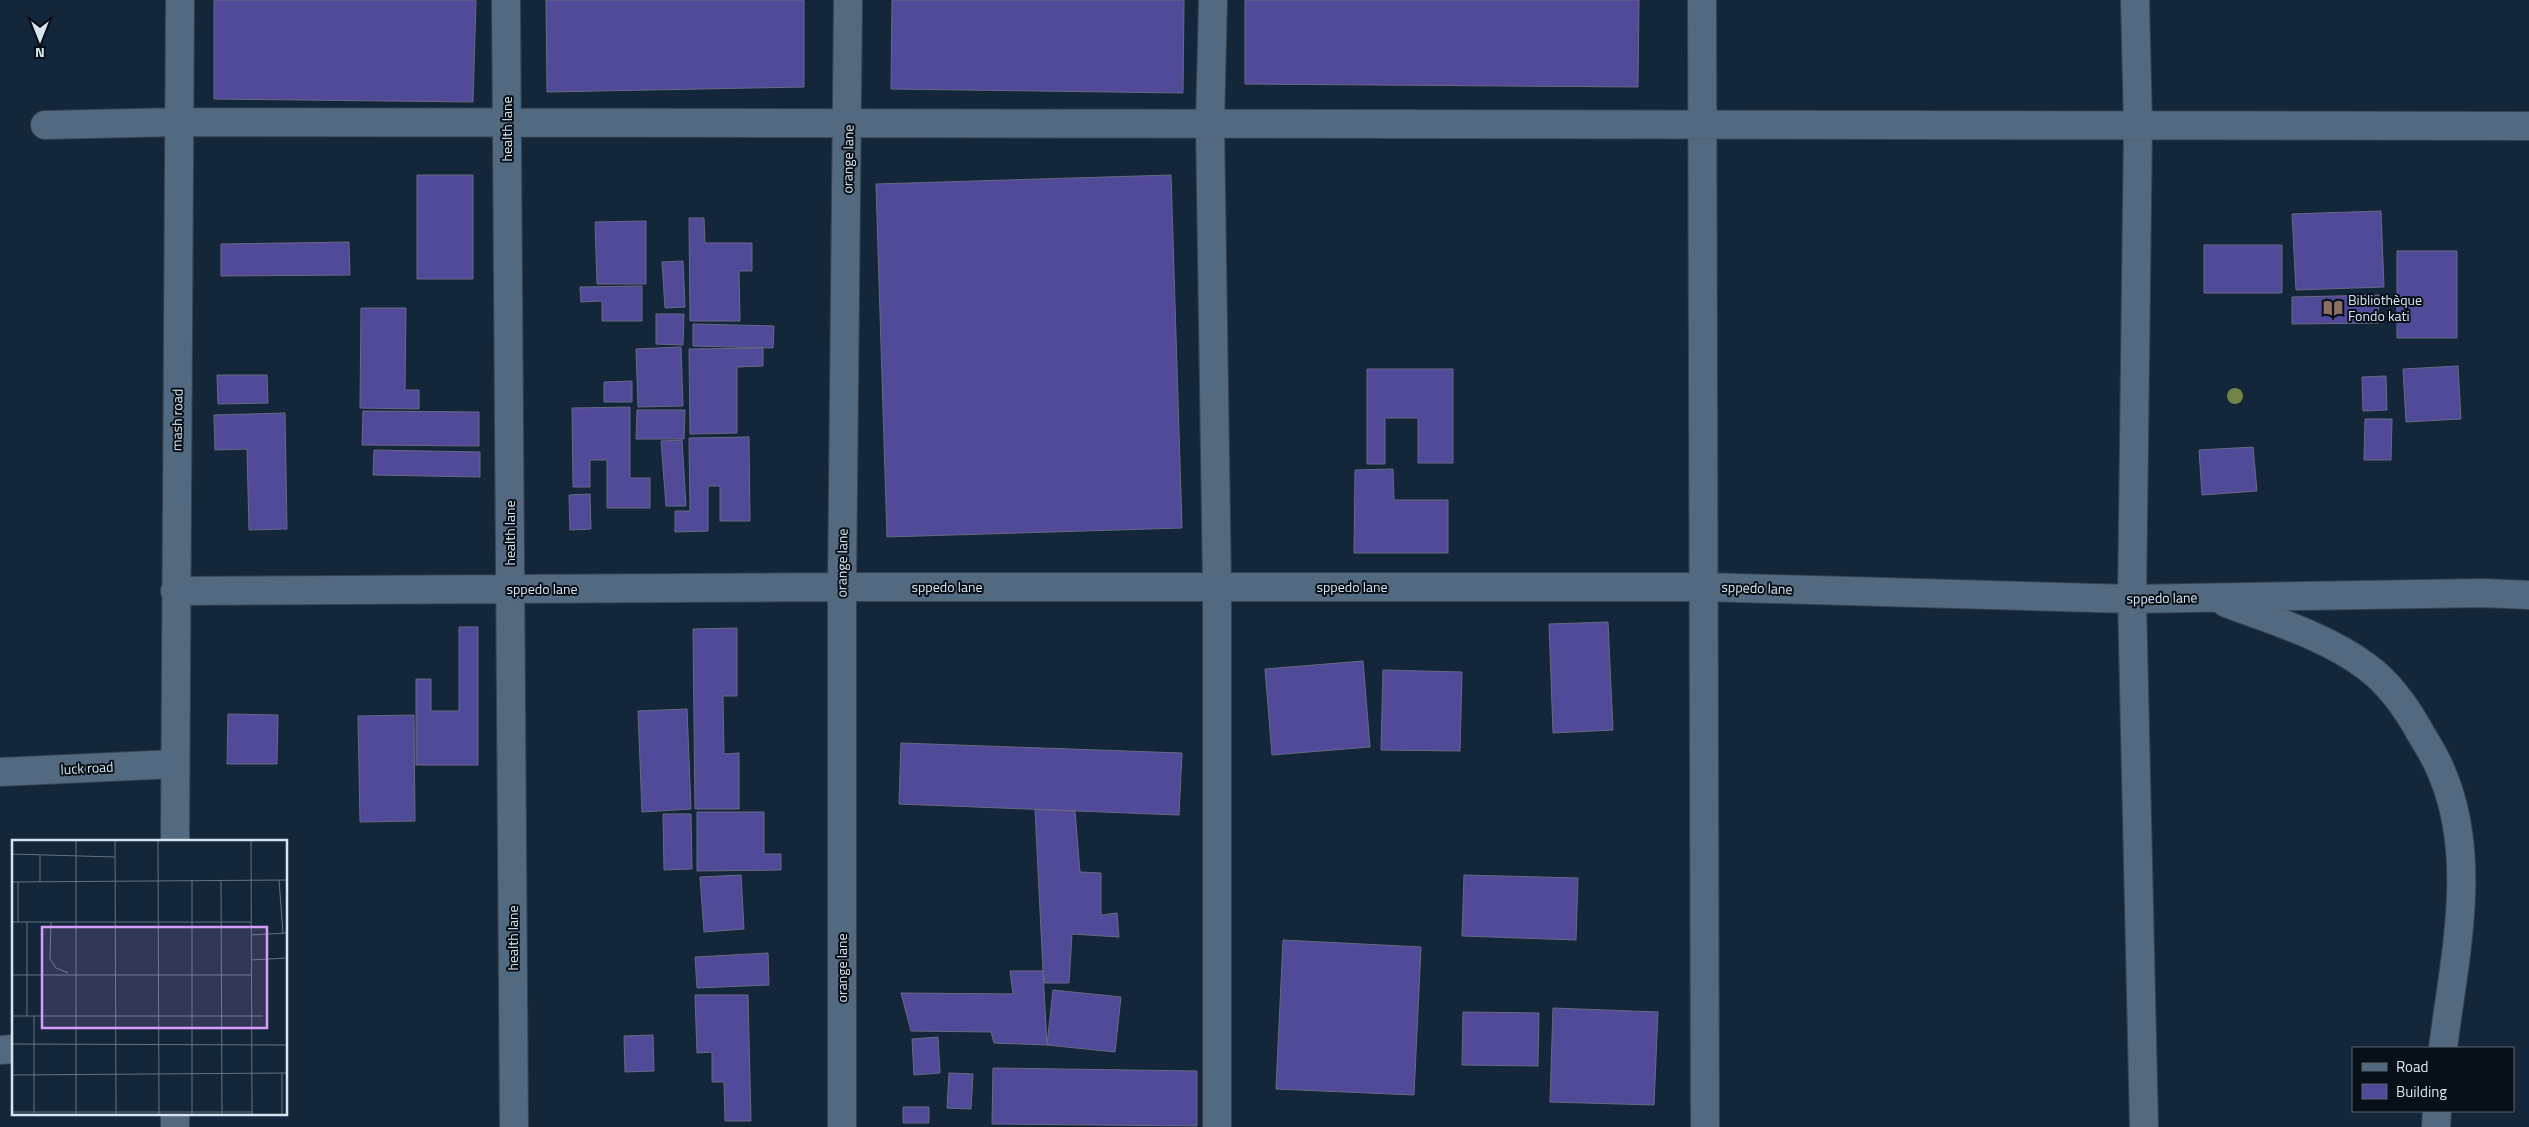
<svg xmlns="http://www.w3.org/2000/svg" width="2529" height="1127" viewBox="0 0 2529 1127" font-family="'Titillium Web',sans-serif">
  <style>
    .building { fill: #514a99; stroke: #686985 }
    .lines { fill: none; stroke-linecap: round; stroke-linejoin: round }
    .minor-casing { stroke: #354353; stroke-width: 30 }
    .minor { stroke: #53697f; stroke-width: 28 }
    .tree { fill: #718547 }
    .labels { text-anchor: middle; stroke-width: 4; stroke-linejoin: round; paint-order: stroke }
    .street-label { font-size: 14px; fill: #d8e5f1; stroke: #071018 }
    .poi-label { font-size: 14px; fill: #d8e5f1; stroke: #071018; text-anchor: start }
    .inset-road { fill: none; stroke: #627383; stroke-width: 1 }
    .view { fill: #d79bf9; fill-opacity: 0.15; stroke: #d79bf9; stroke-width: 2.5 }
    .inset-edge { fill: none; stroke: #d8e5f1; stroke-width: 2.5 }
  </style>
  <rect width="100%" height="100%" fill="#14273a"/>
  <!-- building -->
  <path class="building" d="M214,0H476L473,102L214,99Z
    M546,0H804V87L547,92Z
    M892,0H1184L1183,93L891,89Z
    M1245,0H1639L1638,87L1245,84Z
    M417,175H473V279H417Z
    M1171,175L1182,528L887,537L876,184Z
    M2381,211L2384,287L2296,290L2292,214Z
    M689,218H704L705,243H752V271H739L740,321H690Z
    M646,221V284H597L595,222Z
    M349,242L350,275L221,276V244Z
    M2204,245H2282V293H2204Z
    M2397,251H2457V338H2397Z
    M683,261L685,307L665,308L662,262Z
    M642,286V321H602V301L581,302L580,287Z
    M2379,295L2378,323L2292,324V297Z
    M361,308H406L405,390H419V409L360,408Z
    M656,314H684L683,345L656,344Z
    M693,324L774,326L773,348L693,346Z
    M681,347L683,406L638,407L636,349Z
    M763,348V366L737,367V433L690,434L689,349Z
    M2458,366L2461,419L2406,422L2403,369Z
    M1367,369H1453V463H1418V418H1385V464H1367Z
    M217,375H267L268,403L218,404Z
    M2386,376L2387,410L2363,411L2362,377Z
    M632,381V402H604V382Z
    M630,407V478H650V508H607V460H590V487H573L572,408Z
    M637,410H685L684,439H636Z
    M363,411L479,412V446L362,445Z
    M285,413L287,529L249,530L247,449L215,450L214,415Z
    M2365,419H2392L2391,460H2364Z
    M749,437L750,521H720V486H708V531L675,532V511H690L689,438Z
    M682,440L686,506H666L661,441Z
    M2253,447L2257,491L2202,495L2199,450Z
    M374,450L480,452V477L373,475Z
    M1393,469L1394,500H1448V553H1354L1355,470Z
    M590,494L591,529L570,530L569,495Z
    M1608,622L1613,730L1553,733L1549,624Z
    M459,627H478V765H416V679H431V711H459Z
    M737,628V696H723L724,754L739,753V809H695L693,629Z
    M1363,661L1370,747L1272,755L1265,669Z
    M1383,670L1462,672L1460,751L1381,750Z
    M687,709L691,809L642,812L638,711Z
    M228,714L278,715L277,764H227Z
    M414,715L415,821L360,822L358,716Z
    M901,743L1182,753L1179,815L899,804Z
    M1035,809L1075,811L1080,872L1101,873V915L1117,913L1119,937L1072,934L1069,983H1045L1043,971Z
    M697,812H764V854H781V870L697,871Z
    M663,814H691L692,869L664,870Z
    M741,875L744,929L704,932L700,877Z
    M1464,875L1578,878L1576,940L1462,936Z
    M1283,940L1421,947L1414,1095L1276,1089Z
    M768,953L769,985L697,988L695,957Z
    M1010,971H1043L1047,1045L994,1043L991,1032L911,1031L901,993L1013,994Z
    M1053,990L1121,997L1115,1052L1047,1045Z
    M695,995H748L751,1121H725L724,1082H712V1052L697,1053Z
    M1553,1008L1658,1012L1654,1105L1550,1102Z
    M1463,1012L1539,1013L1538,1066L1462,1065Z
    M653,1035L654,1071L625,1072L624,1036Z
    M938,1037L940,1073L914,1075L912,1039Z
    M993,1068L1197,1071V1126L992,1124Z
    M949,1073L973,1074L971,1109L947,1108Z
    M903,1107H929V1123H903Z"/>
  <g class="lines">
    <defs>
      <path id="minor" d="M506,0L514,1127
        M1213,0L1210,124L1217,587V1127
        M1702,0L1705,1127
        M2135,0L2138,126L2132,599L2144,1127
        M45,125L180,122L2529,126
        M175,591L842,587H1703L2132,599L2483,593L2529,595
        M2226,603C2274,621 2326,636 2367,667C2390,684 2408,710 2421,734C2428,746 2436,758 2441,771C2479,857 2454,959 2443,1048
        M0,772L175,764
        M175,841L180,0
        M0,1050L14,1049
        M175,1113V1127
        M842,1127V587L848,0
        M2436,1127L2437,1111"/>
    </defs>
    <!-- minor casing -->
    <use href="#minor" class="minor-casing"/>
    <!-- minor -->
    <use href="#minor" class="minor"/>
  </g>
  <!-- trees -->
  <circle class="tree" cx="2235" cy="396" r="8"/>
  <!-- icons -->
  <defs>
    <symbol id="library-bare" viewBox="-9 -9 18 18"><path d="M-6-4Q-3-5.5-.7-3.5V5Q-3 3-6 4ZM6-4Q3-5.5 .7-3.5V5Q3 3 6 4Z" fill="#8d6e63" stroke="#071018" stroke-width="2.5" paint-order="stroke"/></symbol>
  </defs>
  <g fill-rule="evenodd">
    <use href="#library-bare" x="2319" y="294" width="28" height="28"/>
  </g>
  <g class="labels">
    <!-- street labels -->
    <g class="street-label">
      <text transform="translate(507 129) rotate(-90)" y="5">health lane</text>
      <text transform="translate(848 159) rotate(-89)" y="5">orange lane</text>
      <text transform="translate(177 420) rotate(-89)" y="5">mash road</text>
      <text transform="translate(510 533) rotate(-90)" y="5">health lane</text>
      <text transform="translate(842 563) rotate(-89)" y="5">orange lane</text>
      <text x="947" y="592">sppedo lane</text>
      <text x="1352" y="592">sppedo lane</text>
      <text transform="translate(1757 588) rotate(2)" y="5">sppedo lane</text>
      <text x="542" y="594">sppedo lane</text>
      <text transform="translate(2162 598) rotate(-1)" y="5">sppedo lane</text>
      <text transform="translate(87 768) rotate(-3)" y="5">luck road</text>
      <text transform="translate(513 938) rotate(-90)" y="5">health lane</text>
      <text transform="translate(842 968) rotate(-90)" y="5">orange lane</text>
    </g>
    <!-- poi labels -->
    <g class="poi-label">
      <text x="2348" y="305">Bibliothèque<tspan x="2348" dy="16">Fondo kati</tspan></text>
    </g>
  </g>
  <!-- overview -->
  <g transform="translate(12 840)">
    <rect width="275" height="275" fill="#14273a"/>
    <path class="inset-road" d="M64,1V274M103,1L104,274M146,1L147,274M239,1L240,274M0,14L103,17M180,40V274M267,40L271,93M209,41L210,274M0,42L275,40M28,42V15M0,82H239M6,82V42M39,82L38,119L44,128L56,133M239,95L275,93M239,120L275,118M0,135H239M0,176H251M15,176V82M22,176V273M0,204L275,205M270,233V274M0,235L275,233M0,272H240"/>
    <path class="view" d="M30,87H255V188H30Z"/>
    <rect width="275" height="275" class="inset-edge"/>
  </g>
  <!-- legend -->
  <rect x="2352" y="1047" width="162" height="65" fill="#071018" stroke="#5b656f"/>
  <rect x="2362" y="1063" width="25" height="8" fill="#53697f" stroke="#5b656f"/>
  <text x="2396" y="1072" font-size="15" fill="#d8e5f1">Road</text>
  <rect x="2362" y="1084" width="25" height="15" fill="#514a99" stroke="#5b656f"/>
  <text x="2396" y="1097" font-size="15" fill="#d8e5f1">Building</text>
  <!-- north arrow -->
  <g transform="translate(40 40) rotate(180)" stroke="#071018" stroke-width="4" paint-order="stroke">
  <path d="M0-4L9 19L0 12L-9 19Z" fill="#d8e5f1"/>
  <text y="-8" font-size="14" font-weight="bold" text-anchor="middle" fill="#d8e5f1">N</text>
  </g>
</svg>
